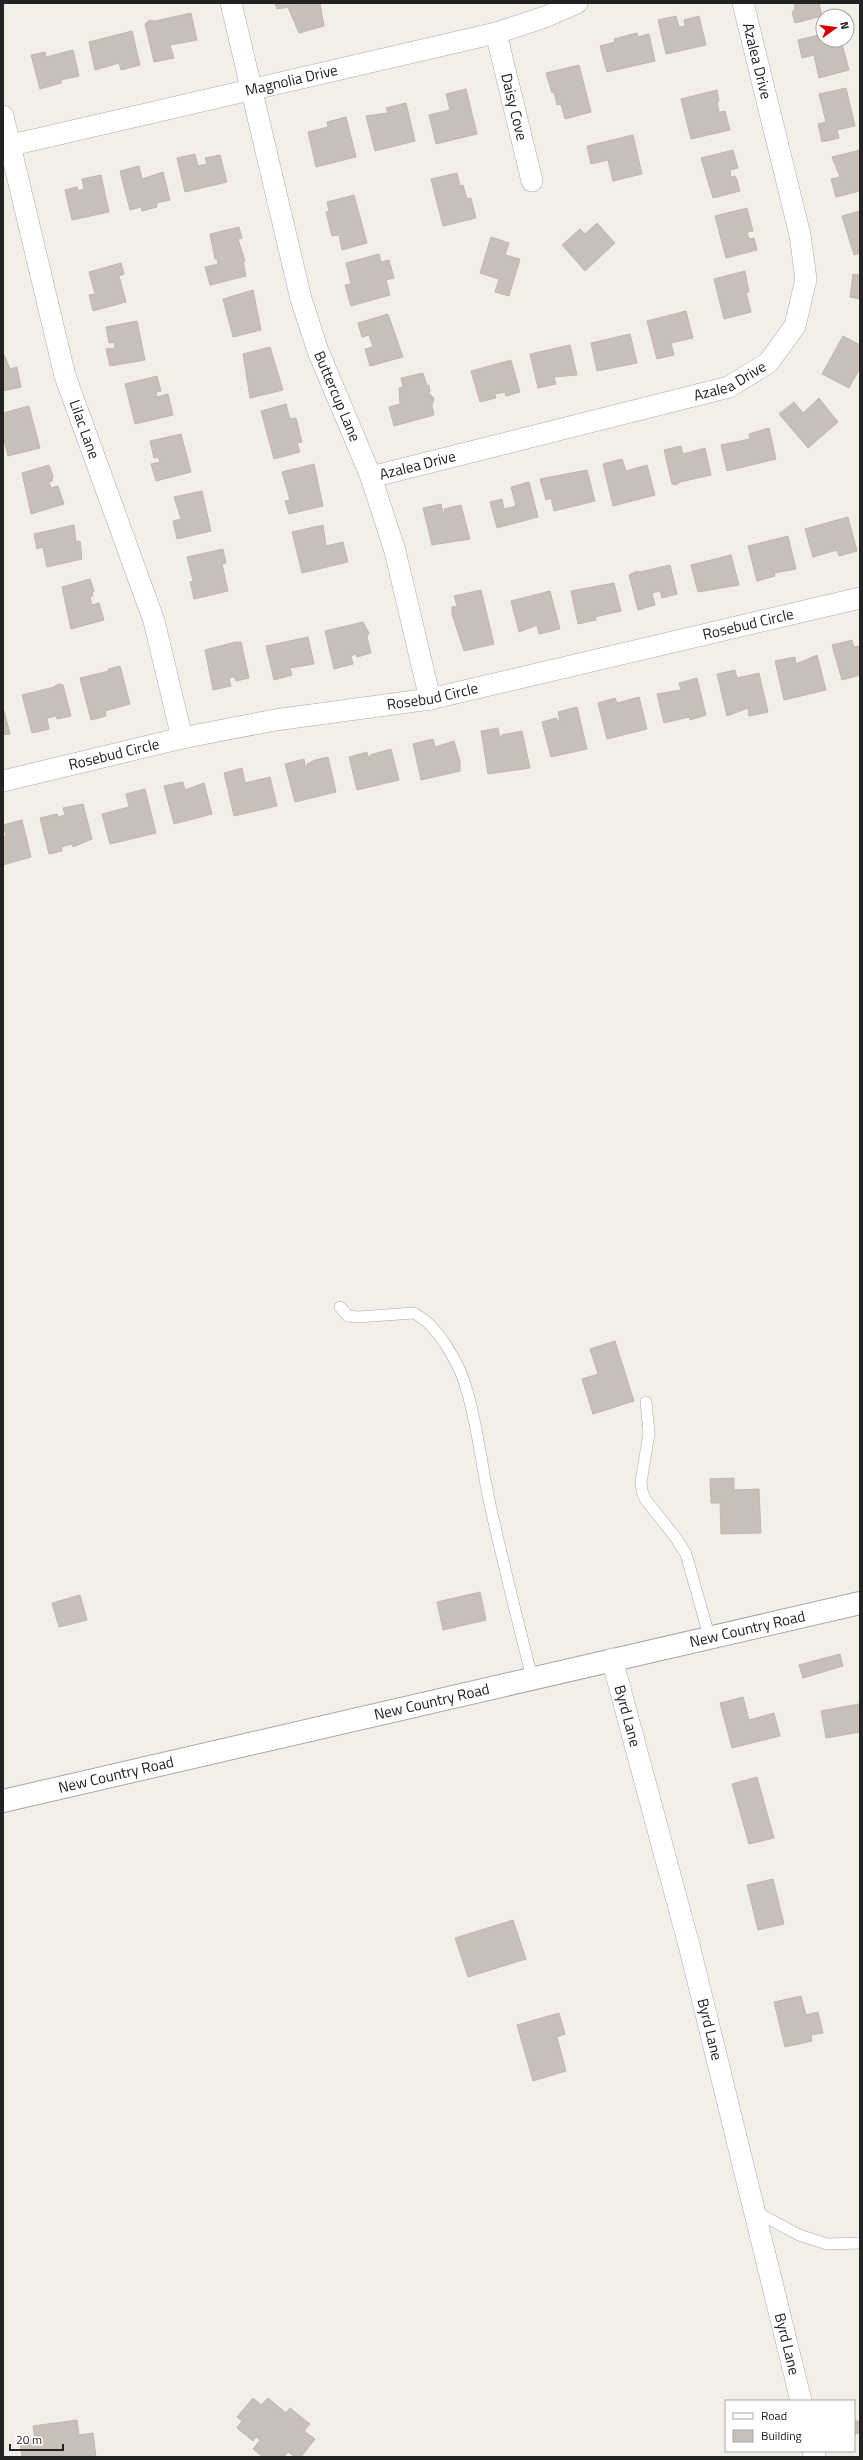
<svg xmlns="http://www.w3.org/2000/svg" width="863" height="2460" viewBox="0 0 863 2460" font-family="'Titillium Web',sans-serif">
  <style>
    .building { fill: #c7bfb8; stroke: #c4b6ab }
    .lines { fill: none; stroke-linecap: round; stroke-linejoin: round }
    .service-casing { stroke: #a9a9a9; stroke-width: 12 }
    .minor-casing { stroke: #a9a9a9; stroke-width: 22 }
    .tertiary-casing { stroke: #a9a9a9; stroke-width: 24 }
    .service { stroke: #fff; stroke-width: 11 }
    .minor { stroke: #fff; stroke-width: 21 }
    .tertiary { stroke: #fff; stroke-width: 22 }
    .labels { text-anchor: middle; stroke-width: 3; stroke-linejoin: round; paint-order: stroke }
    .street-label { font-size: 15px; fill: #222; stroke: #fff }
  </style>
  <rect width="100%" height="100%" fill="#f2efe9"/>
  <!-- building -->
  <path class="building" d="M275,3H320L324,26L299,33L288,7L277,9Z
    M795,3H819L822,16L795,23L792,12L794,11Z
    M191,13L197,40L170,45L174,58L154,62L145,24L150,20L155,21Z
    M676,16L679,27L685,26L684,20L699,16L706,45L666,54L658,20Z
    M132,31L140,65L121,70L119,63L95,70L89,42Z
    M637,33L638,37L649,34L655,61L607,72L600,46L615,42L614,39Z
    M823,34V40H841L849,70L819,78L814,55L802,58L798,40Z
    M73,50L79,76L61,80V83L40,89L31,55L45,52L46,57Z
    M579,65L591,112L565,119L561,104L557,105L554,92L552,93L546,73Z
    M846,88L855,126L837,130L839,138L822,142L818,124L826,122L819,94Z
    M466,89L477,134L436,144L429,115L450,110L446,94Z
    M717,90L719,101L717,102L719,111L716,113L725,111L730,130L691,139L681,99Z
    M406,103L415,141L375,151L366,116L388,113L386,108Z
    M346,117L356,157L316,167L308,132L328,127L327,122Z
    M633,135L642,174L613,181L608,160L591,164L587,146Z
    M733,150L738,168L730,170L731,177L735,176L737,180L740,191L713,198L701,158Z
    M860,150V191L836,197L831,179L840,177L832,157Z
    M195,154L198,166L207,164L205,158L220,155L227,182L185,192L177,158Z
    M139,166L142,179L163,172L170,200L157,203V207L142,211L141,207L130,210L120,171Z
    M457,173L460,186L463,185L467,199L471,198L476,218L443,226L431,179Z
    M101,175L109,212L72,220L65,190L77,187L78,191L84,189L82,179Z
    M354,195L367,243L342,250L339,235L332,236L326,212L329,211L327,202Z
    M747,208L753,231L747,232L749,239L754,238L757,250L726,258L715,216Z
    M860,211V253L854,255L842,216Z
    M597,223L615,243L585,271L562,245L580,229L585,234Z
    M239,227L242,238L238,239L245,261H243L246,276L210,285L205,267L218,264L217,259H215L210,234Z
    M491,237L509,243L505,255L520,259L509,296L495,292L499,279L480,273Z
    M379,254L381,262L389,260L394,278L386,280L390,295L351,306L345,285L351,284L346,263Z
    M121,263L124,274L119,276L126,302L93,311L89,295L95,294L89,272Z
    M745,271L749,292H746L751,312L724,319L714,279Z
    M853,274L860,275V299L850,297Z
    M253,290L261,330L233,337L223,299Z
    M686,311L693,338L671,343L674,355L657,359L647,321Z
    M388,314L403,357L370,366L365,349L373,347L369,335L362,337L358,323Z
    M137,321L145,360L110,366L106,349L115,348L114,342L109,343L106,327Z
    M630,334L637,363L597,371L591,343Z
    M843,336L860,345V368L849,388L822,374Z
    M570,345L577,375L554,377L556,384L538,388L530,354Z
    M270,347L283,390L250,398L243,354Z
    M3,352L10,369L17,367L21,387L3,391Z
    M511,360L520,392L506,396L505,392L495,394L496,398L480,402L471,371Z
    M423,373L427,386L429,385L430,392H428L434,398L432,406L434,415L394,426L389,407L400,404L399,388L403,387L401,378Z
    M157,376L161,391L156,392L157,397L168,394L173,415L135,424L125,384Z
    M819,398L838,422L808,448L779,414L794,402L803,413Z
    M286,404L290,419L296,418L302,442L297,443L300,452L274,459L261,411Z
    M29,406L40,448L8,456L3,436V413Z
    M769,428L776,459L727,471L721,445L750,439L749,434Z
    M181,434L191,472L156,481L151,464L160,462L158,457L154,458L150,441Z
    M681,446L683,454L705,448L711,475L680,482L676,485L672,484L664,450Z
    M622,459L626,471L647,465L655,495L613,506L603,464Z
    M314,464L323,506L289,514L285,501L290,500L282,472Z
    M49,465L53,476L52,481L49,482L51,488L58,486L64,504L31,514L22,473Z
    M587,470L595,501L554,511L551,498L546,500L540,479Z
    M529,482L538,517L497,528L490,502L502,499L504,509L516,506L511,487Z
    M202,491L211,531L177,539L173,521L181,519L174,497Z
    M441,504L443,513H445L444,509L461,505L470,539L432,545L423,508Z
    M848,517L857,551L839,556L837,550L813,557L805,529Z
    M74,525L76,542L80,541L82,559L47,567L43,547L37,549L34,534Z
    M323,525L326,546L343,542L348,562L302,573L292,532Z
    M788,536L796,569L774,573L775,576L757,581L748,546Z
    M223,549L226,563L222,564L228,591L194,599L190,582L193,581L187,557Z
    M731,555L739,585L698,592L691,565Z
    M670,565L677,594L662,598L660,591L652,593L655,605L638,610L629,575L637,571L640,572Z
    M90,579L94,591L92,592L93,596L90,597L92,605L99,603L104,620L71,629L62,587Z
    M614,583L621,611L595,617L596,620L578,624L571,591Z
    M481,590L494,644L464,651L452,614V607L457,606L454,596Z
    M550,591L560,629L539,634L537,625L519,632L511,601Z
    M363,622L369,633L367,637L371,653L357,657L356,654L351,656L353,664L334,669L325,631Z
    M308,637L314,664L290,668L292,675L274,680L266,646Z
    M852,640L854,647L860,646V642V675L842,680L832,645Z
    M235,642H241L249,678L236,681L234,677L229,678L231,686L213,690L205,650Z
    M817,655L826,690L784,700L775,661L795,657L796,664Z
    M120,666L130,704L105,711L106,716L91,720L80,678L109,671L108,669Z
    M735,670L737,678L759,673L768,712L749,716L748,708L727,716L717,674Z
    M697,678L706,715L690,720L689,717L664,723L657,694L681,690L679,683Z
    M58,684L63,685L71,716L57,719L56,716L47,718L49,729L32,733L22,695L54,687Z
    M639,697L647,729L607,739L598,703L615,698L617,703Z
    M3,707L10,734L3,735Z
    M577,707L587,749L551,757L542,722L557,718V721H560L558,712Z
    M498,728L500,739L502,735L522,731L530,768L488,774L481,731Z
    M433,739L435,747L454,741L460,761V771L421,780L413,744Z
    M391,749L399,780L357,790L349,757L367,752L369,760L370,755Z
    M328,757L336,792L295,802L285,764L304,759L305,766H308L307,764L315,760Z
    M242,768L245,783L270,777L277,806L234,816L224,773Z
    M183,782L185,790L204,783L212,814L174,824L164,786Z
    M145,789L156,833L110,844L102,814L129,807L126,794Z
    M83,804L92,839L73,847L72,844L61,847L62,851L49,854L40,818L57,814L58,817L65,815L63,808Z
    M22,820L31,857L3,865V837L6,836L3,825Z
    M615,1341L634,1401L593,1414L582,1379L598,1374L590,1349Z
    M734,1478V1490L759,1489L761,1533L721,1534L720,1503H711L710,1479Z
    M480,1592L486,1620L443,1630L437,1602Z
    M80,1595L87,1620L59,1627L52,1603Z
    M840,1654L843,1666L803,1678L799,1665Z
    M743,1697L749,1720L774,1713L780,1736L732,1748L720,1703Z
    M859,1704L860,1732L826,1738L821,1711Z
    M757,1777L774,1838L749,1844L732,1784Z
    M773,1879L784,1924L758,1930L747,1885Z
    M513,1920L526,1959L468,1977L455,1938Z
    M801,1996L806,2015L818,2012L823,2033L811,2035L812,2041L785,2047L774,2002Z
    M559,2013L565,2034L557,2037L566,2071L533,2081L517,2025Z
    M253,2398L261,2405L268,2398L286,2413L290,2408L310,2424L304,2431L315,2439L301,2457H295L288,2452L284,2457H263L253,2449L260,2440L256,2437L253,2441L237,2428L242,2421L237,2417Z
    M77,2420L79,2435L93,2433L96,2457H22L20,2441L35,2439L33,2426Z
    M854,2421H860V2433L854,2434Z"/>
  <g class="lines">
    <defs>
      <path id="service" d="M340,1307L348,1316L358,1317L413,1313C437,1323 461,1366 467,1391C477,1424 481,1461 488,1495C501,1556 517,1617 532,1678
        M646,1402L649,1433L641,1482L642,1491L645,1499L676,1538L686,1554L710,1639
        M754,2211L799,2235L827,2244L860,2243"/>
      <g id="minor">
        <path id="s1" d="M231,3L301,299L318,351L371,477L395,551L430,699"/>
        <path id="s2" d="M496,33L532,181"/>
        <path id="s3" d="M3,116L65,376L154,621L182,738"/>
        <path id="s4" d="M3,147L496,33L545,17L577,3"/>
        <path id="s5" d="M371,477L729,387L768,363L795,326L806,279L800,235L743,3"/>
        <path id="s6" d="M3,781L182,738L275,720L430,699L860,598"/>
        <path id="s7" d="M612,1659L690,1949L801,2401"/>
        <path d="M813,2451L815,2457"/>
      </g>
      <g id="tertiary">
        <path id="s8" d="M3,1801L860,1603"/>
      </g>
    </defs>
    <!-- service casing -->
    <use href="#service" class="service-casing"/>
    <!-- minor casing -->
    <use href="#minor" class="minor-casing"/>
    <!-- tertiary casing -->
    <use href="#tertiary" class="tertiary-casing"/>
    <!-- service -->
    <use href="#service" class="service"/>
    <!-- minor -->
    <use href="#minor" class="minor"/>
    <!-- tertiary -->
    <use href="#tertiary" class="tertiary"/>
  </g>
  <g class="labels">
    <!-- street labels -->
    <g class="street-label">
      <text transform="translate(757 61) rotate(76)" y="5">Azalea Drive</text>
      <text dy="5" stroke="none"><textPath href="#s4" startOffset="296">Magnolia Drive</textPath></text>
      <text dy="5" stroke="none"><textPath href="#s2" startOffset="76">Daisy Cove</textPath></text>
      <text dy="5" stroke="none"><textPath href="#s5" startOffset="372">Azalea Drive</textPath></text>
      <text dy="5" stroke="none"><textPath href="#s1" startOffset="408">Buttercup Lane</textPath></text>
      <text dy="5" stroke="none"><textPath href="#s3" startOffset="324">Lilac Lane</textPath></text>
      <text dy="5" stroke="none"><textPath href="#s5" startOffset="48">Azalea Drive</textPath></text>
      <text dy="5" stroke="none"><textPath href="#s6" startOffset="762">Rosebud Circle</textPath></text>
      <text dy="5" stroke="none"><textPath href="#s6" startOffset="438">Rosebud Circle</textPath></text>
      <text dy="5" stroke="none"><textPath href="#s6" startOffset="114">Rosebud Circle</textPath></text>
      <text dy="5" stroke="none"><textPath href="#s8" startOffset="764">New Country Road</textPath></text>
      <text dy="5" stroke="none"><textPath href="#s8" startOffset="440">New Country Road</textPath></text>
      <text dy="5" stroke="none"><textPath href="#s7" startOffset="59">Byrd Lane</textPath></text>
      <text dy="5" stroke="none"><textPath href="#s8" startOffset="116">New Country Road</textPath></text>
      <text dy="5" stroke="none"><textPath href="#s7" startOffset="383">Byrd Lane</textPath></text>
      <text dy="5" stroke="none"><textPath href="#s7" startOffset="707">Byrd Lane</textPath></text>
    </g>
  </g>
  <!-- border -->
  <rect width="863" height="2460" fill="none" stroke="#222222" stroke-width="8"/>
  <!-- legend -->
  <rect x="725" y="2400" width="130" height="52" fill="#ffffff" stroke="#a7a7a7"/>
  <rect x="733" y="2413" width="20" height="6" fill="#ffffff" stroke="#a7a7a7"/>
  <text x="761" y="2420" font-size="12" fill="#222222">Road</text>
  <rect x="733" y="2430" width="20" height="12" fill="#c7bfb8" stroke="#a7a7a7"/>
  <text x="761" y="2440" font-size="12" fill="#222222">Building</text>
  <!-- north arrow -->
  <g transform="translate(835 28) rotate(76)"><circle r="19" fill="#ffffff" stroke="#a7a7a7"/>
  <path d="M0-3L7 15L0 10L-7 15Z" fill="#d40000"/>
  <text y="-6" font-size="11" font-weight="bold" text-anchor="middle" fill="#222222">N</text>
  </g>
  <!-- scale -->
  <path d="M10 2444v6h53v-6" fill="none" stroke="#222222" stroke-width="2"/>
  <text x="16" y="2444" font-size="12" fill="#222222" stroke="#ffffff" stroke-width="3" paint-order="stroke">20 m</text>
</svg>
